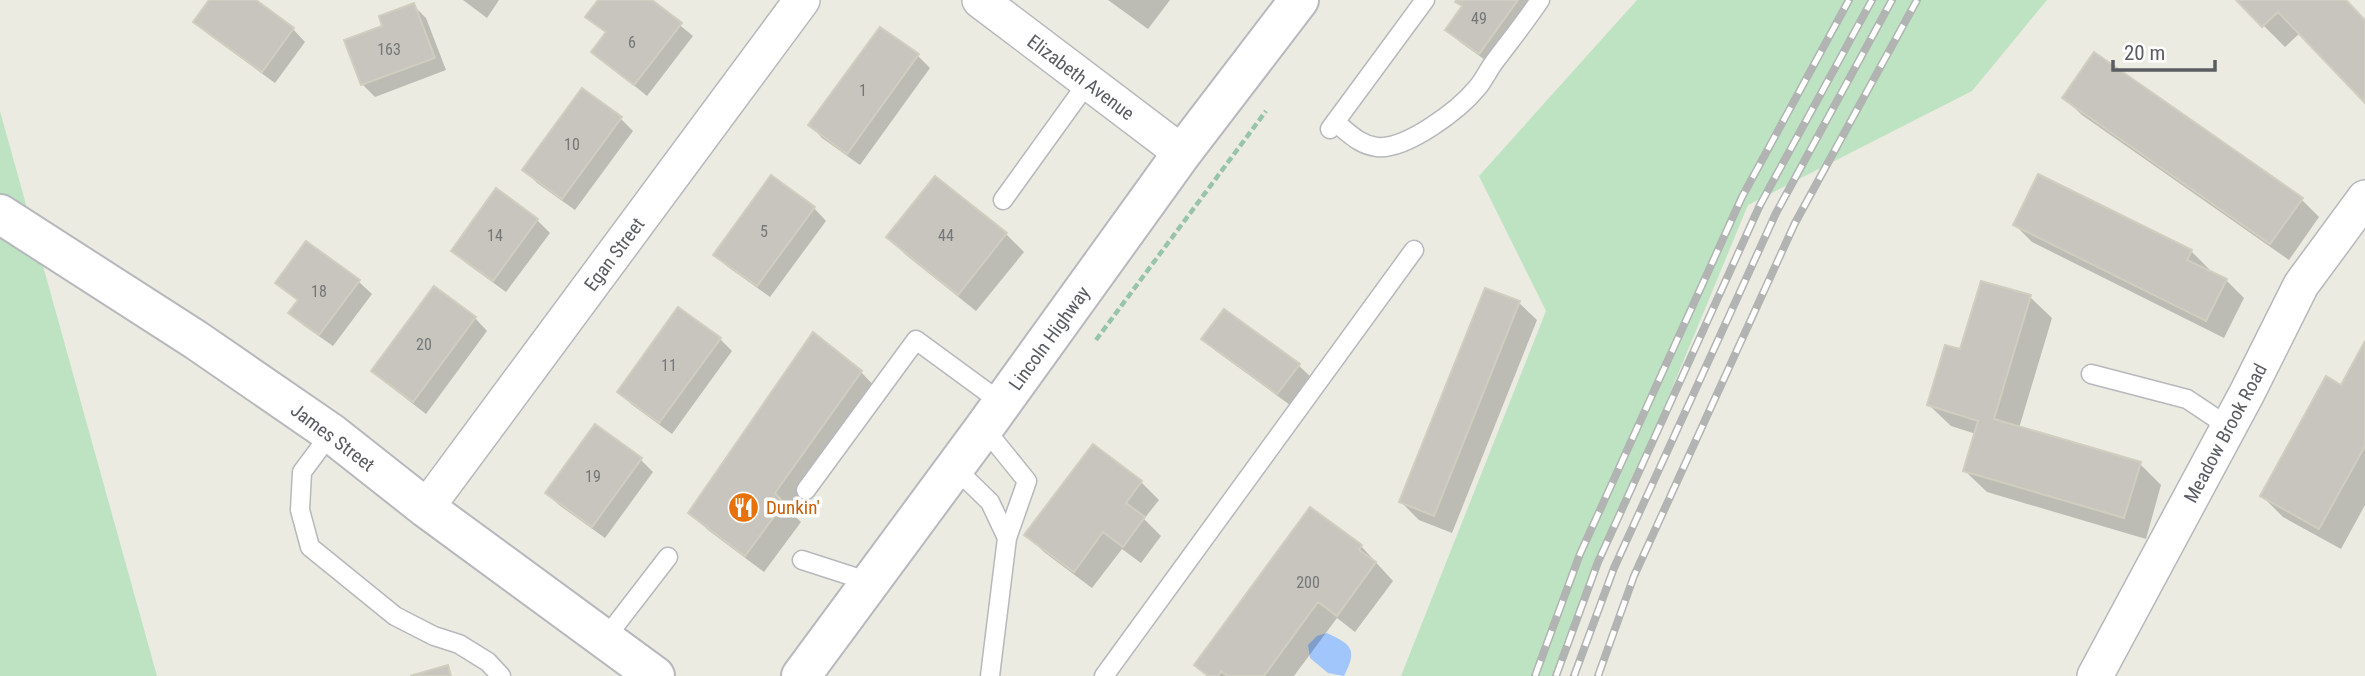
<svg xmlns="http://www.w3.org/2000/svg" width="2365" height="676" viewBox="0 0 2365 676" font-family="'Roboto Condensed',sans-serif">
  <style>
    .green { fill: #bde3c3 }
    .water { fill: #a1c6fc }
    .shadow { fill: #0003 }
    .building { fill: #c7c5be; stroke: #d0cebf; stroke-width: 2 }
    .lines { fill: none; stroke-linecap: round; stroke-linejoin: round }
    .service-casing { stroke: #b6b8bd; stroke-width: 21 }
    .minor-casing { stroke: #b6b8bd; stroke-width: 38 }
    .tertiary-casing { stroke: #b6b8bd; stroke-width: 42 }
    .secondary-casing { stroke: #b7b9bf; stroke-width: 42 }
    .path { stroke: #97c4aa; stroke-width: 4.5; stroke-dasharray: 7 3.5; stroke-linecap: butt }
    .service { stroke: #fff; stroke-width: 18 }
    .minor { stroke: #fff; stroke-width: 35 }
    .tertiary { stroke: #fff; stroke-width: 38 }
    .secondary { stroke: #fff; stroke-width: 38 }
    .rail-casing { stroke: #b2b3b3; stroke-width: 8 }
    .rail { stroke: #fff; stroke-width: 5; stroke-dasharray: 16; stroke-linecap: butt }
    .labels { text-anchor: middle; stroke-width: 7; stroke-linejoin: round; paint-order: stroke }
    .number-label { font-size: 16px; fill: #747678 }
    .street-label { font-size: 19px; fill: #595c61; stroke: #fff }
    .food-label { font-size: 19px; fill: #c56008; stroke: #fff; text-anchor: start }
  </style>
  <rect width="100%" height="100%" fill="#ecebe1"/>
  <!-- green -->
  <path class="green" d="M1637,0H2047L1972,91L1748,205L1553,676H1401L1546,311L1479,176Z
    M0,111L157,676H0Z"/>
  <!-- water -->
  <path class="water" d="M1327,633C1353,645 1357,650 1344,676L1328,673L1310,658L1308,645L1317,636Z"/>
  <!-- shadow -->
  <path class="shadow" d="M212,0H253L293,29L305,42L275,83L208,34L196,22Z
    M463,0H499L487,18Z
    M600,0H649L693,36L647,96L593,52L607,34L587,17Z
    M1108,0H1170L1148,29Z
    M1459,0H1539L1492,65L1460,42L1447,29L1463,8L1457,2Z
    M2238,0H2344L2365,22V100L2300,33L2285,47Z
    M413,5L426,18L446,70L375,97L362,84L385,27Z
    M918,56L930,68L860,165L822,138L810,125Z
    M2064,98L2301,199L2319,217L2289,260L2082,115Z
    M620,118L633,131L575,210L537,183L525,170Z
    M936,178L1006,234L1024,252L976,311L906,255L888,237Z
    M497,191L537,220L550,233L506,292L466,263L453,251Z
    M814,208L826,221L770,297L728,267L715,255Z
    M2015,225L2191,251L2209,269L2208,272L2226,280L2244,298L2224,338L2032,242Z
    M307,243L359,282L372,294L333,346L303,325L291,313L299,302L277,283Z
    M2030,297L2052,318L2019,428L2140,464L2161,485L2146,539L1987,492L1965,471L1976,434L1951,426L1929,405L1961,351Z
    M1519,303L1537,320L1452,533L1419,520L1401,502Z
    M475,318L487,331L426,414L386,383L373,371Z
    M720,339L732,351L672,434L631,404L619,391Z
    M1204,339L1298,365L1311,377L1290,405L1216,351Z
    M2365,345V505L2341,549L2283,517L2262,496L2342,387Z
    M861,372L878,390L791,512L801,522L764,572L708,530L690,513Z
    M641,460L653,472L605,538L559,505L547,493Z
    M1141,482L1159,500L1144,519L1161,536L1141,563L1122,549L1092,588L1044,552L1027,535Z
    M1361,546L1393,581L1355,632L1337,618L1294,676H1207L1196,665Z"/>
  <!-- building -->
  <path class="building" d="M209,0H256L294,28L262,72L193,22Z
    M598,0H652L682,23L634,85L591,52L606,32L585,17Z
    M1457,0H1518L1479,54L1445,30L1462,6L1455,2Z
    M2236,0H2346L2365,20V103L2278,12L2262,27Z
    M414,3L435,58L361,85L344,40L382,26L379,16Z
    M880,27L919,54L847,154L808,125Z
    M2094,52L2303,198L2270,244L2062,98Z
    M582,88L622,117L562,199L522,170Z
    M2038,174L2192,250L2187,260L2227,279L2206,321L2013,225Z
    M771,175L815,207L757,286L713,255Z
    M935,176L1007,233L958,295L886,237Z
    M496,188L538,219L493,281L451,251Z
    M306,241L360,280L319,335L288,313L298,300L275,283Z
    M1981,281L2031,295L1994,419L2141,462L2124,518L1963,471L1978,421L1927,405L1945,345L1960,349Z
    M434,286L476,317L413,402L371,371Z
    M1485,288L1520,301L1434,516L1399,502Z
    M678,307L721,338L659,423L617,392Z
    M1224,309L1300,364L1277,394L1201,339Z
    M813,332L862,371L775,493L784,503L745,556L688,513Z
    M2365,341V446L2319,529L2260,496L2326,376L2341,385Z
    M595,424L642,458L592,527L545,493Z
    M1093,444L1142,481L1126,503L1145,517L1123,547L1103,532L1074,572L1024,535Z
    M1310,507L1362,545L1359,550L1376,562L1337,616L1318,602L1264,676H1228L1221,671L1218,676H1208L1194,665Z
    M448,665L451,676H410Z"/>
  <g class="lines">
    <defs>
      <path id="service" d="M1335,122C1348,132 1359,145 1377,147C1406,150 1459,110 1477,88C1484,80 1488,70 1495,61C1510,41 1526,21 1540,0
        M1330,129L1425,0
        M1003,200L1088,82
        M2091,374L2187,399L2229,427
        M984,428L1027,481L1007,538L990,676
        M331,433L302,472L300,510L310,547L395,616L434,636L459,644L488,662L501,676
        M954,467L990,502L1007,538
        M806,490L916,340L1002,403
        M802,560L870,582
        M604,640L668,557
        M1104,676L1414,250"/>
      <path id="minor" d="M980,0L1182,153
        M426,508L802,0
        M2095,676L2247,393L2301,285L2365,198"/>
      <path id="tertiary" d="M0,214L196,340L331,433L426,508L655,676"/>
      <path id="secondary" d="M801,676L984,428L1182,153L1299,0"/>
    </defs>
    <!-- service casing -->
    <use href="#service" class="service-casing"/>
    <!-- minor casing -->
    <use href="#minor" class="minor-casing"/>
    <!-- tertiary casing -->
    <use href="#tertiary" class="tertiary-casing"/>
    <!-- secondary casing -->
    <use href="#secondary" class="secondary-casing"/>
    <!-- path -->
    <path class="path" d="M1096,340L1266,111"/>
    <!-- service -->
    <use href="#service" class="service"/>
    <!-- minor -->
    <use href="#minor" class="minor"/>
    <!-- tertiary -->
    <use href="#tertiary" class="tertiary"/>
    <!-- secondary -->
    <use href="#secondary" class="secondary"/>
    <defs>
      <path id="rail" d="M1535,676L1580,554L1742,197L1849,0
        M1556,676L1598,562L1760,205L1872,0
        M1574,676L1614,568L1776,213L1892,0
        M1598,676L1634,576L1795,223L1917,0"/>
    </defs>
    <!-- rail casing -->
    <use href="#rail" class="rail-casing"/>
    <!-- rail -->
    <use href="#rail" class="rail"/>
  </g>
  <!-- icons -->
  <defs>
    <symbol id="restaurant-disc" viewBox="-11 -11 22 22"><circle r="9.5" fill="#e8710a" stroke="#fff"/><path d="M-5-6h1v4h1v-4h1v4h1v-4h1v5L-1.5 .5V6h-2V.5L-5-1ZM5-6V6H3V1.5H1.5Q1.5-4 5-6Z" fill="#fff"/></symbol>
  </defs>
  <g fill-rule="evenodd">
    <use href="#restaurant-disc" x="726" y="490" width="35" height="35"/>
  </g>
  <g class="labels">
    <!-- number labels -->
    <g class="number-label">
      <text x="1479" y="24">49</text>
      <text x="632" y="48">6</text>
      <text x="389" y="55">163</text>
      <text x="863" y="96">1</text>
      <text x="572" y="150">10</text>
      <text x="764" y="237">5</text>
      <text x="495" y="241">14</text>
      <text x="946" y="241">44</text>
      <text x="319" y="297">18</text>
      <text x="424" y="350">20</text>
      <text x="669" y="371">11</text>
      <text x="593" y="482">19</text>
      <text x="1308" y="588">200</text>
    </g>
    <!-- street labels -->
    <g class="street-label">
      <text transform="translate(1081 77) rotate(37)" y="7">Elizabeth Avenue</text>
      <text transform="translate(614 254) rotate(-53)" y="7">Egan Street</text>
      <text transform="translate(1049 338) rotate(-54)" y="7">Lincoln Highway</text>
      <text transform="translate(2225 433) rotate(-62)" y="7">Meadow Brook Road</text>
      <text transform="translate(333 437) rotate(37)" y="7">James Street</text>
    </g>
    <!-- food labels -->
    <g class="food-label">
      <text x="766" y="514">Dunkin'</text>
    </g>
  </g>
  <!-- scale -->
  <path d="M2113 60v10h102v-10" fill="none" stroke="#595c61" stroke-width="3.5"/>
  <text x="2124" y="60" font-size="21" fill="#595c61" stroke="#ffffff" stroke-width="5" paint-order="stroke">20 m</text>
</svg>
